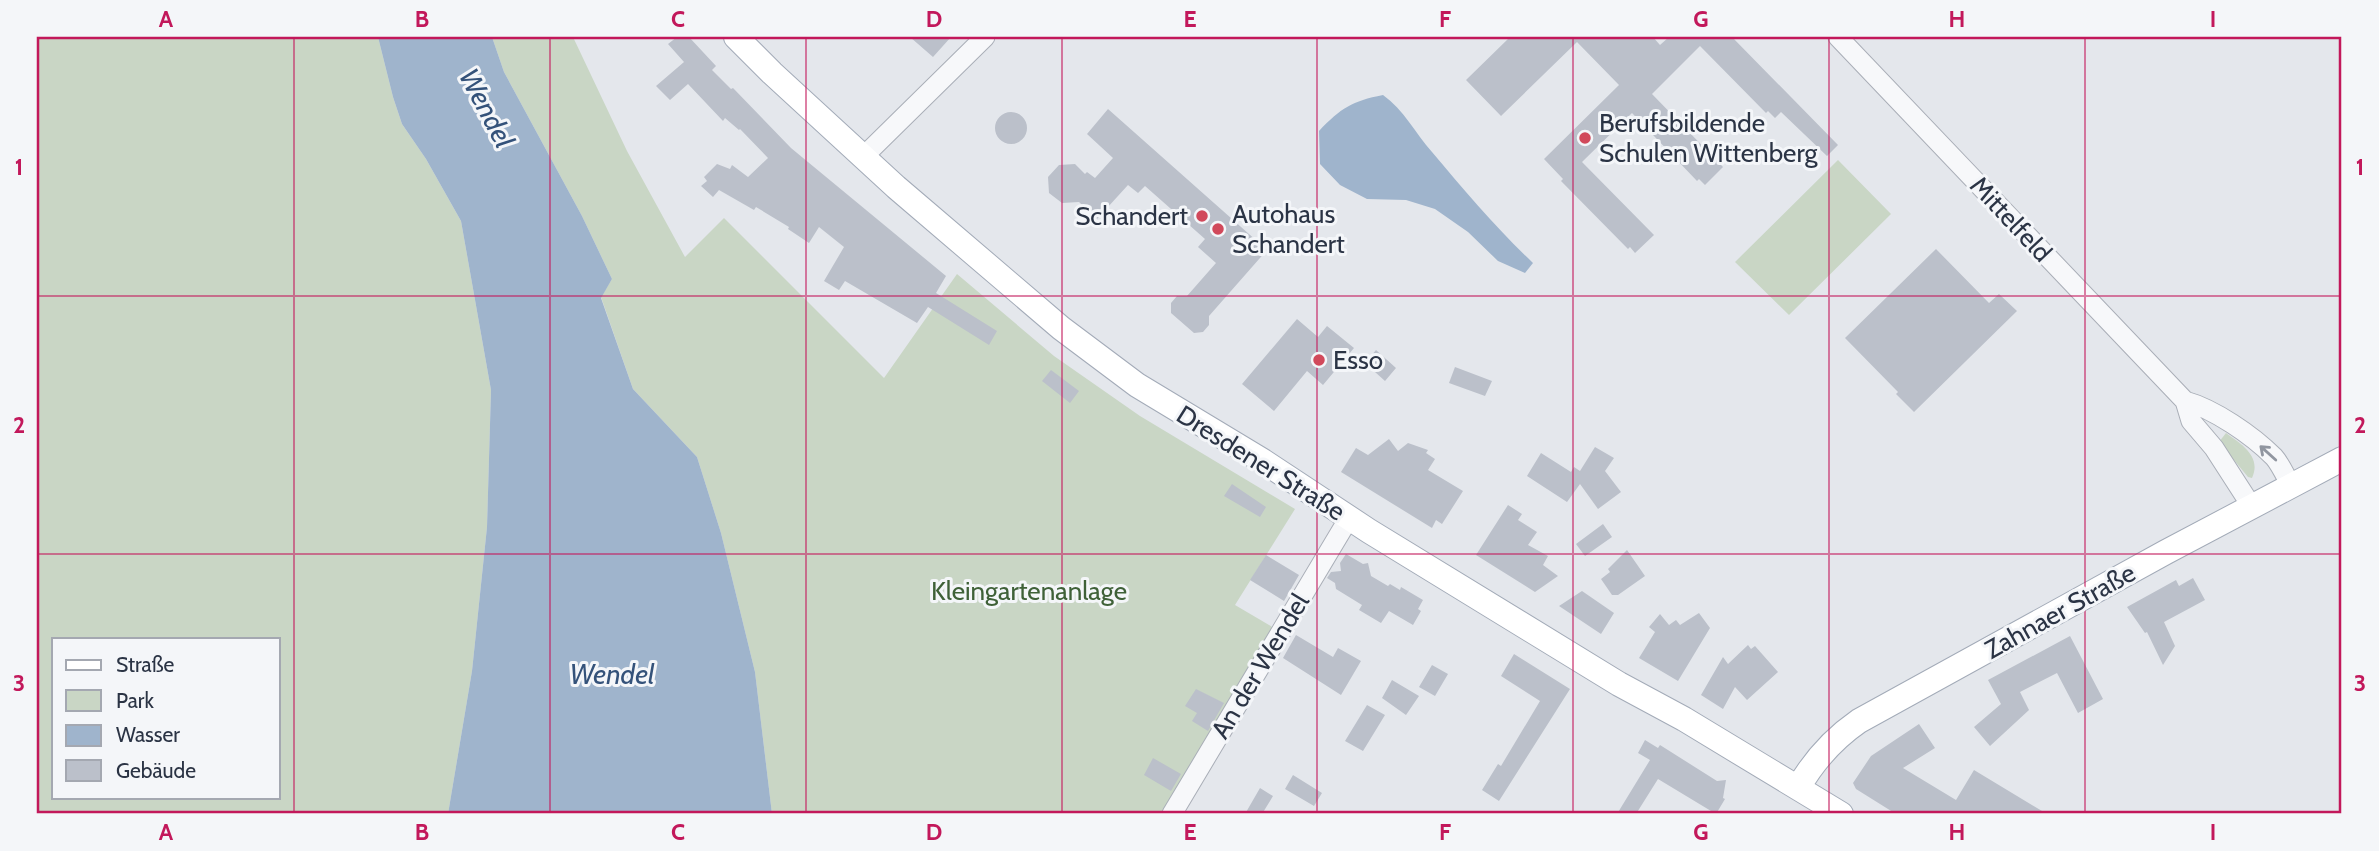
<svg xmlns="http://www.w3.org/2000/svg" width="2379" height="851" viewBox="0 0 2379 851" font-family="Cabin,sans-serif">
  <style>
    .green { fill: #c9d6c5; fill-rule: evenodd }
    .water { fill: #9fb4cc }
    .building { fill: #bbc0ca }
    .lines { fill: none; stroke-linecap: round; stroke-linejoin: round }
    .minor-casing { stroke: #a9aeb7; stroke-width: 21 }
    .major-casing { stroke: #a3abb8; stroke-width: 26 }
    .minor { stroke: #f7f8fa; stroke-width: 19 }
    .major { stroke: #fff; stroke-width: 24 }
    .oneway { stroke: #9196a0 }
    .grid { fill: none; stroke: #c2185b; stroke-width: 2; stroke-opacity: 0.55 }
    .poi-dot { fill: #d1495b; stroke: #f4f6f9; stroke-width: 2.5 }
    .labels { text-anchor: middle; stroke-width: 6; stroke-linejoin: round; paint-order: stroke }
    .poi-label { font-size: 26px; fill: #2b3445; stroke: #f4f6f9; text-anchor: start }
    .street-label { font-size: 26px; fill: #2b3445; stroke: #f4f6f9 }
    .park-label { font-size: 26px; fill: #3f6138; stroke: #f4f6f9 }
    .water-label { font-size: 28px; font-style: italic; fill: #34527a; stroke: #f4f6f9 }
    .neatline { fill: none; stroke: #c2185b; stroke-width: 2.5 }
    .grid-label { font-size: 23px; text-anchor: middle; font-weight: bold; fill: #c2185b }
  </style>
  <rect width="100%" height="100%" fill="#e4e7ec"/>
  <!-- green -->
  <path class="green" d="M37,37H378L393,97L402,124L426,159L461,221L491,390L487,527L472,671L448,814H37ZM54,639H278V797H54Z
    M492,37H573L627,151L685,257L724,218L884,378L957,274L1054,356L1140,416L1295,509L1235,605L1274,628L1163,814H772L755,672L721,533L697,457L633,389L601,297L612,279L582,216L504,72Z
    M1838,160L1891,214L1789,315L1735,262Z
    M2226,433C2241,444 2262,456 2252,478L2248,477L2219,442Z"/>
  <!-- water -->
  <path class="water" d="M378,37H492L504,72L582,216L612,279L601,298L633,389L697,457L721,533L755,672L772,814H448L472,671L487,527L491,390L461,221L426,159L402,124L393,97Z
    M1383,95C1404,110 1415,133 1432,152C1464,190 1497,229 1533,263L1525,273L1498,261L1468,232L1435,209L1406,200L1367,199L1340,185L1320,164L1319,131C1341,108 1352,101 1383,95Z"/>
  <!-- building -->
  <path class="building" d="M677,37H689L716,66L712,70L731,89L733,88L791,148L946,276L936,293L997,331L989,345L928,307L917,323L845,281L839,290L824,281L844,247L819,227L809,243L788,229L789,227L756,207L754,210L719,190L713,197L701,186L707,181L704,177L717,164L730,169L732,165L748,177L768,158L740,129L739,130L725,118L723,121L688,84L670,100L656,86L684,62L668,44Z
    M910,37H951L933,57Z
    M1510,37H1653L1660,45L1669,37H1732L1838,145L1827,156L1781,112L1775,118L1768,111L1766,113L1700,46L1652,94L1723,167L1705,185L1699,179L1697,181L1632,113L1582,162L1654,235L1635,253L1630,247L1628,249L1561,181L1563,179L1544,159L1619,85L1577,42L1501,116L1466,80Z
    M1108,109L1267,250L1209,316V325L1203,332L1194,333L1171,313V303L1177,296H1187L1216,263L1198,247L1205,239L1145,186L1138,193L1128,185L1097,219L1079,202L1062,203L1049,193L1048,177L1059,165L1075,164L1085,174L1087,172L1095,178L1113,158L1087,134Z
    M995 128a16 16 0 1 1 32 0a16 16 0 1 1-32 0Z
    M1936,249L1989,303L1999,294L2017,311L1914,412L1896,394L1898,392L1845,338Z
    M1297,319L1318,337L1327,326L1354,348L1323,385L1307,371L1274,411L1242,384Z
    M1376,350L1396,368L1385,381L1365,363Z
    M1455,367L1492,381L1485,396L1449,383Z
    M1051,370L1079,391L1070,403L1042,381Z
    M1389,439L1398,451L1408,443L1428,450L1426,453L1435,459L1428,470L1463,491L1442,524L1436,520L1432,528L1341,472L1356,448L1368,455Z
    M1595,447L1614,458L1605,471L1621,492L1598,509L1580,484L1567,502L1527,476L1541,453L1571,472L1574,467L1580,471Z
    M1232,484L1266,507L1260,517L1224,496Z
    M1508,505L1522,514L1518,520L1537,532L1528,545L1548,556L1543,565L1558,576L1535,592L1476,555Z
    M1603,524L1612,537L1585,556L1576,544Z
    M1627,550L1645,576L1618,595H1612L1601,579L1610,572L1608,569Z
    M1346,554L1363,564L1368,563L1371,576L1388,586L1390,584L1400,590L1401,587L1423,600L1418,609L1421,611L1413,625L1389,611L1381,623L1359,610L1362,605L1336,589L1335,583L1327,578L1331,572L1341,571L1340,563Z
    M1266,555L1299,575L1284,601L1250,580Z
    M2193,578L2205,600L2164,622L2175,646L2163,665L2147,632L2145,633L2127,607L2176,580L2179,586Z
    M1582,591L1614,613L1601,634L1559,606Z
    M1699,613L1710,628L1678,681L1639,658L1655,632L1649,627L1660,614L1669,625L1676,620L1680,625Z
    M1296,635L1333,657L1338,648L1361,661L1341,695L1283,658Z
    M2070,636L2103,699L2078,713L2057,673L2020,692L2029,710L1990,746L1974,727L2001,704L1988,680Z
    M1748,645L1751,649L1755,646L1778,672L1747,700L1735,687L1723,709L1701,695L1723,657L1728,664Z
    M1514,654L1570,689L1499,801L1482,790L1498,764L1501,766L1540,701L1501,676Z
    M1432,665L1448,674L1435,696L1419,687Z
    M1392,680L1419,696L1406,715L1382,698Z
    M1196,689L1224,703L1208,731L1192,721L1197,713L1185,706Z
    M1367,705L1385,715L1363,751L1345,741Z
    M1919,724L1935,748L1903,768L1956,800L1974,770L2047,814H1896L1856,789L1853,783L1871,756Z
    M1645,740L1658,748L1660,745L1717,781L1726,780L1723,798L1725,799L1716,814L1658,779L1636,814H1617L1650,760L1638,753Z
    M1153,758L1181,774L1171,791L1144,775Z
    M1293,775L1322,793L1314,806L1285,789Z
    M1260,788L1273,796L1262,814H1245Z"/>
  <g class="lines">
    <defs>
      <path id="minor" d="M1838,37L2185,401L2191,421L2214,448L2252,507
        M863,157L985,37
        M2185,401C2214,409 2252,435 2274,457C2281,465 2286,477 2291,486
        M1172,814L1349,518"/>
      <path id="major" d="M736,37L772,73L896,187L1061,328L1137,385L1263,461L1369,531L1619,684L1684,719L1841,814
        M1798,788C1814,760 1833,739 1859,721L2166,552L2342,459"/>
    </defs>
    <!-- minor casing -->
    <use href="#minor" class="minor-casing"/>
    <!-- major casing -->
    <use href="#major" class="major-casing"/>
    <!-- minor -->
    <use href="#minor" class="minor"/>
    <!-- major -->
    <use href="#major" class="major"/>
  </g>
  <!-- one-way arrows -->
  <defs><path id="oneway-shaft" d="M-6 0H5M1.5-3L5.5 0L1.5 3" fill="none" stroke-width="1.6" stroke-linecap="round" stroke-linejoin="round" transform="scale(1.75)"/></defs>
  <use class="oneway" href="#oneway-shaft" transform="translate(2268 453) rotate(-138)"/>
  <!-- grid -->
  <path class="grid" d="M294,37V814M550,37V814M806,37V814M1062,37V814M1317,37V814M1573,37V814M1829,37V814M2085,37V814M37,296H2342M37,554H2342"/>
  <!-- markers -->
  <g class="poi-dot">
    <circle cx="1585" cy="138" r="7"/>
    <circle cx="1202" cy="216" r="7"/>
    <circle cx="1218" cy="229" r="7"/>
    <circle cx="1319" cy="360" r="7"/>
  </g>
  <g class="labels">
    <!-- poi labels -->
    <g class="poi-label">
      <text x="1599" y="132">Berufsbildende<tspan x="1599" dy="30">Schulen Wittenberg</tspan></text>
      <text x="1232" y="223">Autohaus<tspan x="1232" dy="30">Schandert</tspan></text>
      <text x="1188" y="225" text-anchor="end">Schandert</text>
      <text x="1333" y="369">Esso</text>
    </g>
    <!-- street labels -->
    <g class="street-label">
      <text transform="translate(2011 219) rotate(47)" y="9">Mittelfeld</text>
      <text transform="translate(1261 463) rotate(32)" y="9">Dresdener Straße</text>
      <text transform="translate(2060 611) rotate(-29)" y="9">Zahnaer Straße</text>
      <text transform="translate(1260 666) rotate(-59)" y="9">An der Wendel</text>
    </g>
    <!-- park labels -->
    <g class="park-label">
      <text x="1029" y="600">Kleingartenanlage</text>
    </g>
    <!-- water labels -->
    <g class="water-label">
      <text transform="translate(487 108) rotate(62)" y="10">Wendel</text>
      <text x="612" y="684">Wendel</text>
    </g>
  </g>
  <!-- border -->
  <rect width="2379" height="851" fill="none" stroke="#f4f6f9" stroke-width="77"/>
  <!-- legend -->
  <rect x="52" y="638" width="228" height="161" fill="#f4f6f9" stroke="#a4a8b1" stroke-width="2"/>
  <rect x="66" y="660" width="35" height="10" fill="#ffffff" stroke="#a4a8b1" stroke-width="2"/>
  <text x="116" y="672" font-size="21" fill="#2b3445">Straße</text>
  <rect x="66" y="690" width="35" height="21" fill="#c9d6c5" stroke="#a4a8b1" stroke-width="2"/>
  <text x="116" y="708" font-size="21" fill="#2b3445">Park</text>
  <rect x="66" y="725" width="35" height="21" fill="#9fb4cc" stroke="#a4a8b1" stroke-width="2"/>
  <text x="116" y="742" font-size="21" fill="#2b3445">Wasser</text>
  <rect x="66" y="760" width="35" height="21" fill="#bbc0ca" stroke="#a4a8b1" stroke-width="2"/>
  <text x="116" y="778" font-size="21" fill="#2b3445">Gebäude</text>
  <rect x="38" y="38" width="2302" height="774" class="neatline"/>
  <g class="grid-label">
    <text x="166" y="27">A</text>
    <text x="422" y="27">B</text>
    <text x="678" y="27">C</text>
    <text x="934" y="27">D</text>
    <text x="1190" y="27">E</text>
    <text x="1445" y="27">F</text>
    <text x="1701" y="27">G</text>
    <text x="1957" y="27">H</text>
    <text x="2213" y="27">I</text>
    <text x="19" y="175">1</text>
    <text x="2360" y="175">1</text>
    <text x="19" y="433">2</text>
    <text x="2360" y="433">2</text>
    <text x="19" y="691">3</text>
    <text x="2360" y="691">3</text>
    <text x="166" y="840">A</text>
    <text x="422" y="840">B</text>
    <text x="678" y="840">C</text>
    <text x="934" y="840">D</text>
    <text x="1190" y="840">E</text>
    <text x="1445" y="840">F</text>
    <text x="1701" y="840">G</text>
    <text x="1957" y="840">H</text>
    <text x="2213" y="840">I</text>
  </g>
</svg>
